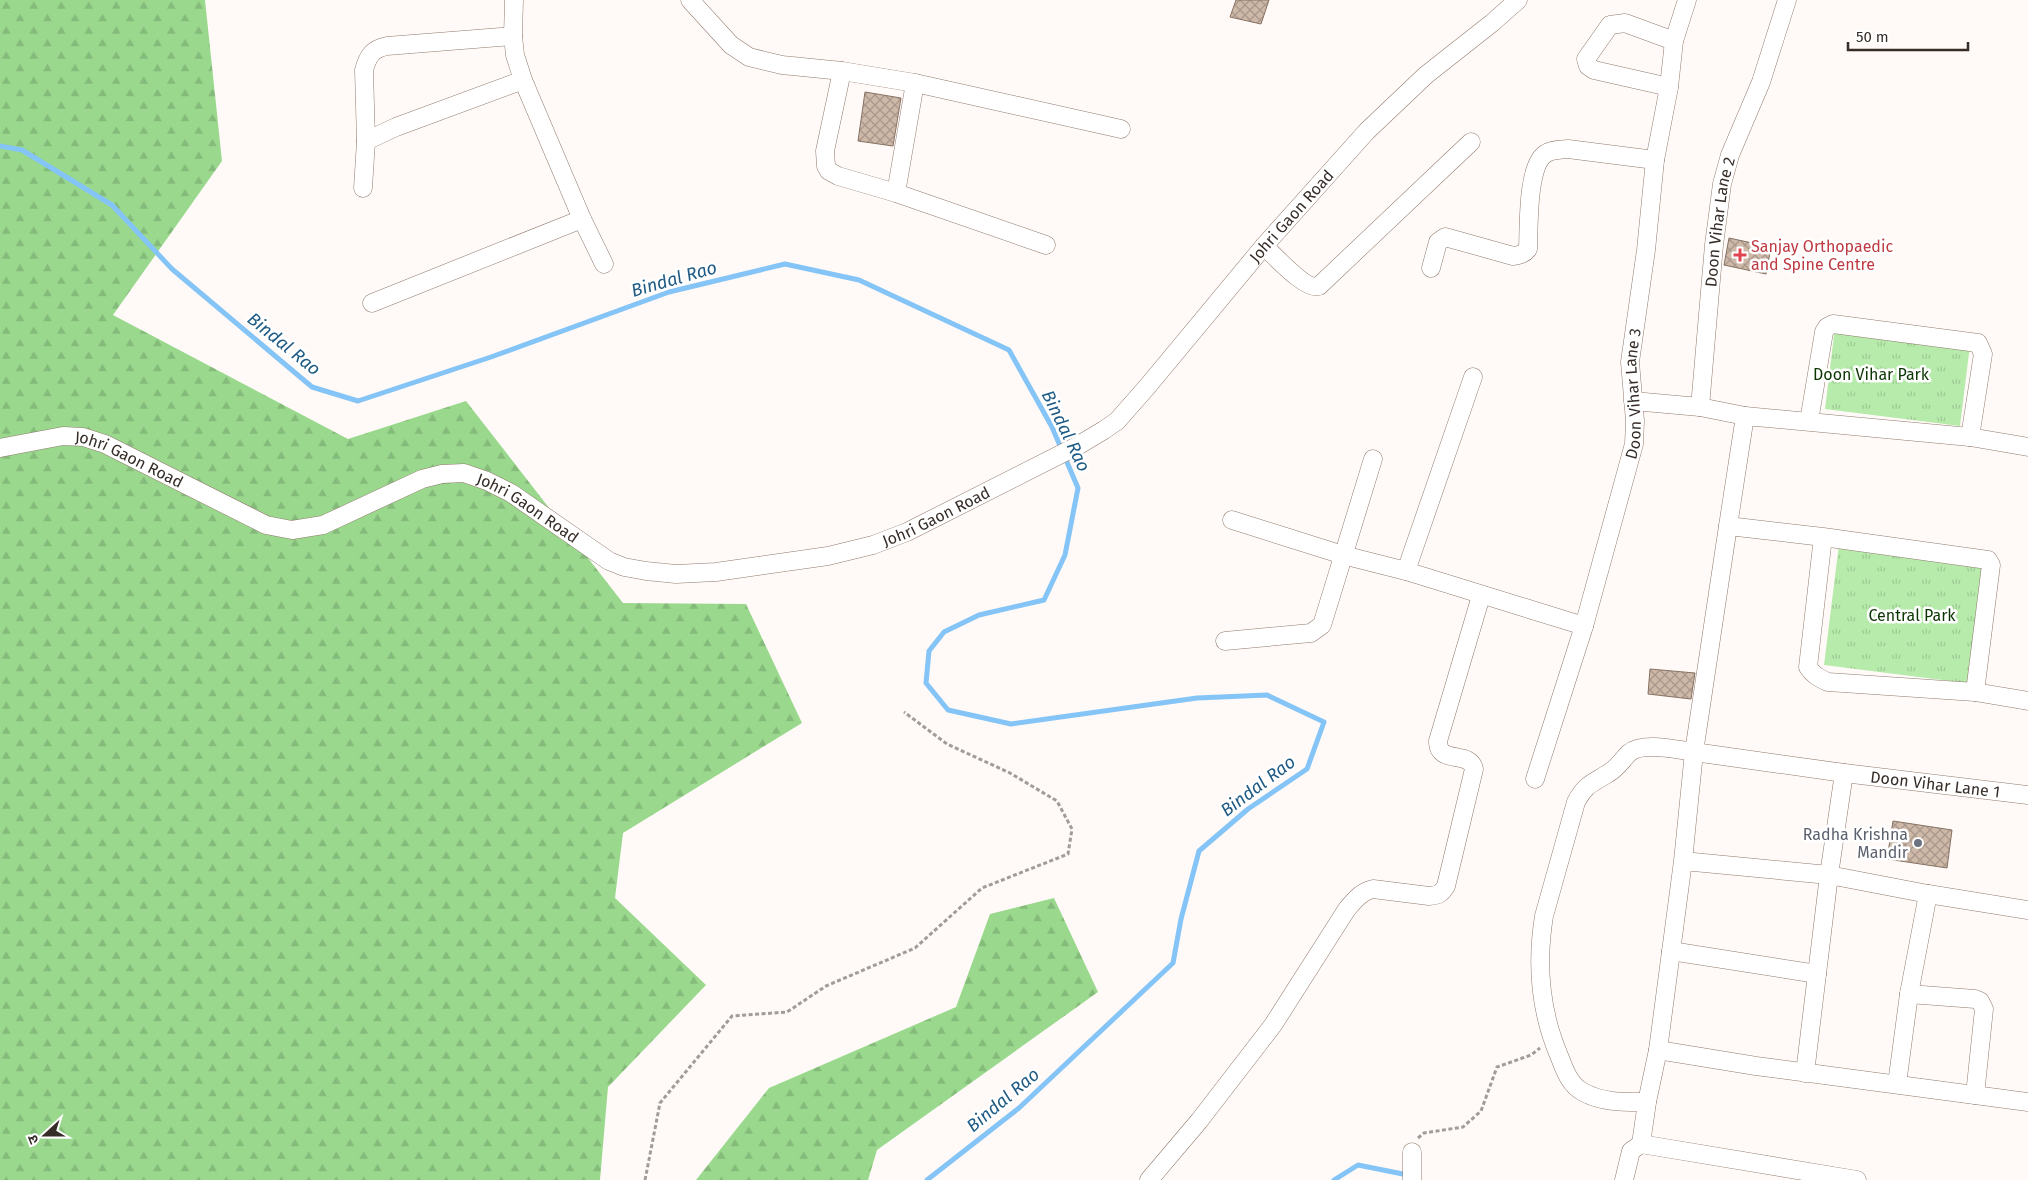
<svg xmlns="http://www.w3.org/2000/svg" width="2028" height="1180" viewBox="0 0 2028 1180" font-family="'Fira Sans','Noto Sans Devanagari',sans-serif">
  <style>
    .forest { fill: url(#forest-firs) }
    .park { fill: url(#park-tufts) }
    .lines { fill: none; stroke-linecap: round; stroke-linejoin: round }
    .stream { stroke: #84c4f6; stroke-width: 5 }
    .building { fill: url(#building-cross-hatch); stroke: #867263 }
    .street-casing { stroke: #917a6e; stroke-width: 19 }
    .path { stroke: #a29b97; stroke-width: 3; stroke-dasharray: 4 2.5; stroke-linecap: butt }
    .street { stroke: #fff; stroke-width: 18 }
    .health-dot { fill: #e0444e; stroke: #fff; stroke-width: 2 }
    .worship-dot { fill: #6b7280; stroke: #fff; stroke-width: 2 }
    .labels { text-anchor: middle; stroke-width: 5; stroke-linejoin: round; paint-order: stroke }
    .street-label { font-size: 16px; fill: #362d28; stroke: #fff }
    .health-label { font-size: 16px; fill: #be3a42; stroke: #fff; text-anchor: start }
    .park-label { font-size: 16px; fill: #0b3502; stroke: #fff }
    .worship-label { font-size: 16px; fill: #5b616d; stroke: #fff; text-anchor: end }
    .water-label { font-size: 18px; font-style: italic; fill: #1e5a83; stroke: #fff }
  </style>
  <defs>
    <pattern id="forest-firs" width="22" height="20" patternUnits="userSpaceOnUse" patternTransform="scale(1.25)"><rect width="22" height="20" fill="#9ad98d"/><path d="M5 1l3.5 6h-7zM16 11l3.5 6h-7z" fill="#85bb7a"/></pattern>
    <pattern id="park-tufts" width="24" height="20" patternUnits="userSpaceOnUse" patternTransform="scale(1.25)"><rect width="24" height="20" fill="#b6ebab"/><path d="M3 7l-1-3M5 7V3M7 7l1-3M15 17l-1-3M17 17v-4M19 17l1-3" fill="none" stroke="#9dca93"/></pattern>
    <pattern id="building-cross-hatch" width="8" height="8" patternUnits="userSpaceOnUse" patternTransform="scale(1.25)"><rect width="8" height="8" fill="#ceb9a9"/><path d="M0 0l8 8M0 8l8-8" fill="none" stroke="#a8978a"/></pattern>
  </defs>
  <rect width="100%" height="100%" fill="#fffaf7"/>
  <!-- forest -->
  <path class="forest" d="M0,0H205L222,161L113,315L348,439L466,401L623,603L746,604L802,723L623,833L615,898L706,985L608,1087L600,1180H0Z
    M1054,898L1098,992L877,1150L868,1180H696L769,1088L956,1007L990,914Z"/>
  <!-- park -->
  <path class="park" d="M1835,327L1970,345L1960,426L1825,409Z
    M1839,544L1988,563L1974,684L1824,665Z"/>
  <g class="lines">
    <!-- stream -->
    <path class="stream" d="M0,146L22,150L112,205L172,269L312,387L358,401L491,357L669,292L785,264L859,280L1009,350L1052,427L1078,488L1065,555L1044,600L979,615L944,632L929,651L926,683L948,710L1011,724L1197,698L1267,695L1324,722L1307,769L1248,809L1199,851L1181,919L1173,963L1019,1108L927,1180
      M1334,1180L1358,1165L1408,1175"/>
  </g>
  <!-- building -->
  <path class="building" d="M1236,0H1269L1261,24L1230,17Z
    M865,92L901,98L893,146L858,141Z
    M1729,238L1771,247L1766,274L1724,265Z
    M1650,669L1695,673L1691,699L1648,694Z
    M1893,821L1952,830L1947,868L1887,859Z"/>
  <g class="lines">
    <defs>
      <g id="street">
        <path d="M514,0L513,36L515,55L523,80L582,219L604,264"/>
        <path d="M690,0L731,45L749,57L782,65L842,71L915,83L1121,129"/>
        <path d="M842,71L825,151L826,166L829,171L838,176L896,193L1046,245"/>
        <path d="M1669,87L1594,70L1588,66L1586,59L1610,25L1625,23L1674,41"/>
        <path d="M366,141L396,127L523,80"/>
        <path d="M363,188L366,141L364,70C368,56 372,49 387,46L513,36"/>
        <path d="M896,193L915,83"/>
        <path d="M1264,246C1275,256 1306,291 1319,286L1471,142"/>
        <path d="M1431,268L1438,242L1445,237L1513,256C1520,255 1524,254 1528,249C1529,226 1527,167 1545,154C1552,149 1560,150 1568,149L1655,160"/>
        <path d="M372,303L582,219"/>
        <path d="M1473,377L1406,571L1584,626"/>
        <path d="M1633,401L1700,407"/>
        <path id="s1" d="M1745,416L1700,407L1714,245L1722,184L1730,155L1761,82L1787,0"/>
        <path d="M1809,421L1824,332L1827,327L1833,324L1978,343L1983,354L1970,437"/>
        <path id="s2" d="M0,448L63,436L83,437L105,444L266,525L292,530L323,525L422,479L442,474L464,473L487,481L511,493L609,561L624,567L646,571L676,574L716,572L828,556L873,545L907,532L1079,445L1104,430L1117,421L1147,387L1264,246L1367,131L1426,75L1492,23L1518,0"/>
        <path d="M1232,520L1343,555L1406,571"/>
        <path d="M1728,526L1745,416L1970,437L2028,447"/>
        <path d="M1225,641L1311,633L1322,625L1373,459"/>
        <path d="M1975,692L2028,701"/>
        <path id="s3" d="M1844,773L2028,795"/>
        <path id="s4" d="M1535,779L1584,626L1634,444L1635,421L1630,362L1646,250L1655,160L1669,87L1674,41L1687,0"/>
        <path d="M1671,951L1817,974"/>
        <path d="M1909,994L1928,894L2028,910"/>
        <path d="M1658,1050L1683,861L1829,875L1844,773L1694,752L1683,861"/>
        <path d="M1805,1073L1829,875L1928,894"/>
        <path d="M1897,1084L1909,994L1975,999L1980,1001L1984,1009L1975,1095"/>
        <path d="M1647,1102C1625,1102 1603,1103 1583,1092C1570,1085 1565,1071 1560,1058C1540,1012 1536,965 1544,916L1576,802C1585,785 1591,784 1607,774C1617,769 1622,760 1629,753C1642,741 1678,750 1694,752L1728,526L1823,537L1808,667C1813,675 1819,678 1828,682L1975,692L1991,565L1988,560L1823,537"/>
        <path d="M1641,1144L1647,1102L1658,1050L1756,1066L2028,1102"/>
        <path d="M1149,1180L1199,1121L1273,1025L1347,909C1355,900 1362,891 1373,889L1429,896C1439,895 1441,894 1446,886L1474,769C1470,750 1437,765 1438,741L1481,596"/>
        <path d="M1412,1180V1152"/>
        <path d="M1624,1180L1631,1151L1641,1144L1857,1180"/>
      </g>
    </defs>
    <!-- street casing -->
    <use href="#street" class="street-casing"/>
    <!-- path -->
    <path class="path" d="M1418,1138L1424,1133L1463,1127L1481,1111L1497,1067L1531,1055L1540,1048
      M645,1180L660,1103L732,1016L787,1012L826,986L915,948L982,888L1068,854L1072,829L1057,801L1010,773L947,744L904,712"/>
    <!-- street -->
    <use href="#street" class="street"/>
  </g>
  <!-- markers -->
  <path class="health-dot" d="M1737.5 247.5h5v5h5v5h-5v5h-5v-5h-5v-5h5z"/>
  <circle class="worship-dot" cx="1918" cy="843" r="5"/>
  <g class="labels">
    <!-- street labels -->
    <g class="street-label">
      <text dy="6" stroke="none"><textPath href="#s2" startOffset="1479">Johri Gaon Road</textPath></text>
      <text dy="6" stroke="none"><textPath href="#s1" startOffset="232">Doon Vihar Lane 2</textPath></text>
      <text dy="6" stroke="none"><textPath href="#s4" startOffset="400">Doon Vihar Lane 3</textPath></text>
      <text dy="6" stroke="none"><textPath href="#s2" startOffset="135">Johri Gaon Road</textPath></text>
      <text dy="6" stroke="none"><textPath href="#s2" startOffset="570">Johri Gaon Road</textPath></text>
      <text dy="6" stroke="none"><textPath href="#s2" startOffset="1005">Johri Gaon Road</textPath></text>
      <text dy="6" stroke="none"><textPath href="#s3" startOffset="92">Doon Vihar Lane 1</textPath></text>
    </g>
    <!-- health labels -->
    <g class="health-label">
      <text x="1751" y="252">Sanjay Orthopaedic<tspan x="1751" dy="18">and Spine Centre</tspan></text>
    </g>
    <!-- park labels -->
    <g class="park-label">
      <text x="1871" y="380">Doon Vihar Park</text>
      <text x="1912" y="621">Central Park</text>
    </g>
    <!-- worship labels -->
    <g class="worship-label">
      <text x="1908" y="840">Radha Krishna<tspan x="1908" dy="18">Mandir</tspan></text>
    </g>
    <!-- water labels -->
    <g class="water-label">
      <text transform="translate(674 279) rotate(-16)" y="6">Bindal Rao</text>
      <text transform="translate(284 344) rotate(39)" y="6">Bindal Rao</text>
      <text transform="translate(1066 431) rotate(64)" y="6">Bindal Rao</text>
      <text transform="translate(1258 786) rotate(-37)" y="6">Bindal Rao</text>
      <text transform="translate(1003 1100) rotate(-40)" y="6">Bindal Rao</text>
    </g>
  </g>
  <!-- north arrow -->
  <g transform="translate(45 1135) rotate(249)" stroke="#ffffff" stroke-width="4" paint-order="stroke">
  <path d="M0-4L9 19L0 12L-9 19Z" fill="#362d28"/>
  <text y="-8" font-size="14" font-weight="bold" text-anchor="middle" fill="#362d28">उ</text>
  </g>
  <!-- scale -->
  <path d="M1848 42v8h120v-8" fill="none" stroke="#362d28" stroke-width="2.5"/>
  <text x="1856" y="42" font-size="15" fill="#362d28" stroke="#ffffff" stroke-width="4" paint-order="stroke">50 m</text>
</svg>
